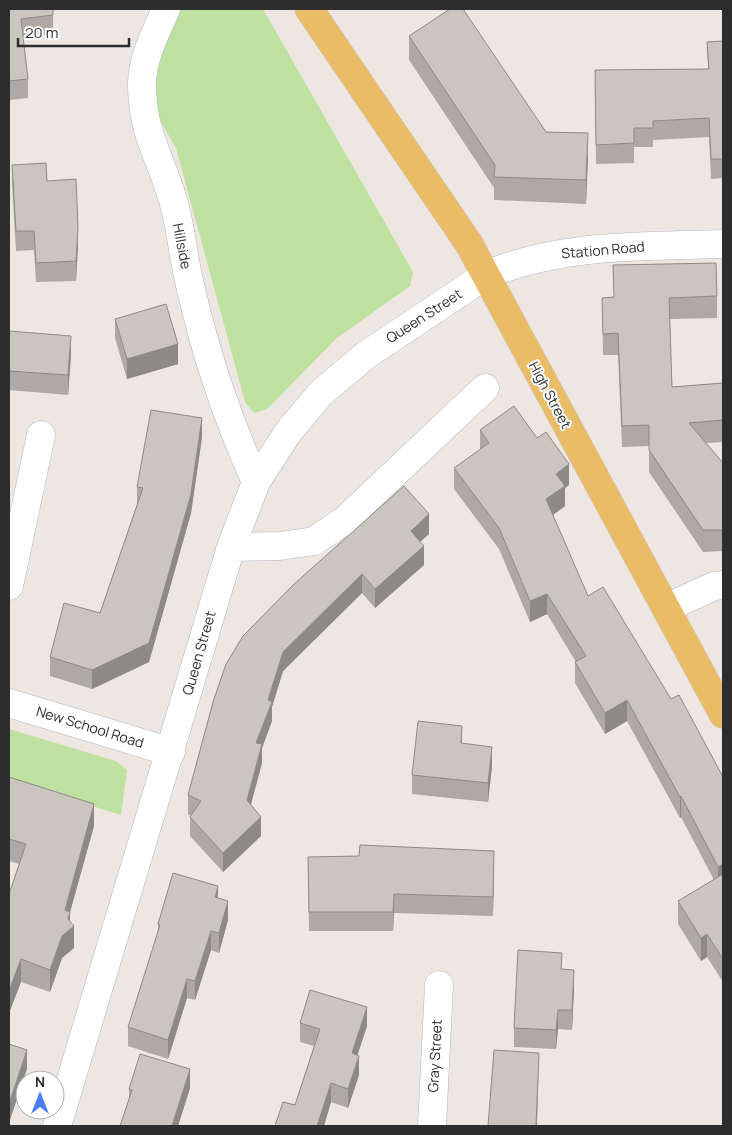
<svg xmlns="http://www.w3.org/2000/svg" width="732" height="1135" viewBox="0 0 732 1135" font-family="Manrope,sans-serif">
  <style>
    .green { fill: #bfe1a0 }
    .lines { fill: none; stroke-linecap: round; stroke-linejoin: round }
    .minor-casing { stroke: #b1b5bd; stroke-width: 29 }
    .secondary-casing { stroke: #b1b5bd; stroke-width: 29 }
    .primary-casing { stroke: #c8c8c8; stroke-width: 29 }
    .minor { stroke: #fff; stroke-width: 28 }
    .secondary { stroke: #fff; stroke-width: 28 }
    .primary { stroke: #ebbc68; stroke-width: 28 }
    .wall { fill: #aea9a4 }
    .shaded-wall { fill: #8d8a86 }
    .building { fill: #cac5bf; stroke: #8d8a86 }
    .labels { text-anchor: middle; stroke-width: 4; stroke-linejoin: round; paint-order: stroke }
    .street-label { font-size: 14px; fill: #2d2d2d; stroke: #fff }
  </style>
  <rect width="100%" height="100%" fill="#eee7e1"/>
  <!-- green -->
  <path class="green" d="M179,9H263L413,272L410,286L337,338L267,409L254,413L245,402L176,148L147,98L148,71Z
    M9,729L116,761L127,770L121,815L9,780Z"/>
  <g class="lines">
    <defs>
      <path id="minor" d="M166,9C156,32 142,58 142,84C142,133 160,156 173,200C181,227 183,257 190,285C205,352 228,420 256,482
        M231,547L280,546L314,541L344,521L485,388
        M9,586L41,435
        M666,608L714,586L723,585
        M9,703L171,752
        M57,1126L231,547L256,482L289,431L321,393L366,355L486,275
        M432,1126L439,985"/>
      <path id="secondary" d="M486,275C562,243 643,247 723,244"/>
      <path id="primary" d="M309,9L469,244L723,714"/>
    </defs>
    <!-- minor casing -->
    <use href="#minor" class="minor-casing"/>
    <!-- secondary casing -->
    <use href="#secondary" class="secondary-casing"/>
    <!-- primary casing -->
    <use href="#primary" class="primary-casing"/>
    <!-- minor -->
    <use href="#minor" class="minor"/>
    <!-- secondary -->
    <use href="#secondary" class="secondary"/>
    <!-- primary -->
    <use href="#primary" class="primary"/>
  </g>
  <!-- wall -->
  <path class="wall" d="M9,9L53,15V35L23,38L28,79V98L9,100Z
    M409,36L546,132L588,157L586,204L494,200V188L409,60Z
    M723,41V178L711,179L709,137L653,140V147H634V163L596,164L595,70L708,69L707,42Z
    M12,165L47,181L78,246L76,281L36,282L34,250L16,251L12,184Z
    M613,265L717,296V318L670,319L672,387L723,383V442L706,443L723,463V551L703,552L649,472V446L622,447L618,355H603L602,298L614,297Z
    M115,319L178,364L127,379L115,338Z
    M9,331L71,355L68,395L9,390Z
    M480,430L569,485L565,488V506L553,515L588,596L671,699L723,777V982L707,957L701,961L678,924V901L714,880L681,817L680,818L627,721L605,734L575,683V662H576L547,614L530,622L499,549L454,489V468L480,450Z
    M202,437L191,513L149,662L92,689L50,676V657L100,613L137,504V487Z
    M429,534L420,542L424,565L375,608L362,593L283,671L272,707V721L262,748V763L251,804L261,836L223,872L190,836V817L191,816L188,814V795L243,636Z
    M462,743L492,766L488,802L412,794V775Z
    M9,777L94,826L70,912V922L74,948L62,958L50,992L21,982L9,1013V894L19,864L9,861Z
    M308,857L494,870L493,916L394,913L393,931H309Z
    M218,898L228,920L219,953L211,950L195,1000L187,998L168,1059L128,1046V1027L158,933V924Z
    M562,970L574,989L572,1030L558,1029L556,1049L514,1047V1028Z
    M300,1023L367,1026L357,1055L359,1075L348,1108L331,1102L324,1126H275L295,1105L314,1046L300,1042Z
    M190,1088L178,1126H120L129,1099V1089Z"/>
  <!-- shaded-wall -->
  <path class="shaded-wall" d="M588,133V157L586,204V180Z
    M78,227V246L76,281V261Z
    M71,336V355L68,395V375Z
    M178,344V364L127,379V359Z
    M202,418V437L191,513L149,662L92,689V670Z
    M569,464V485L565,488V506L546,520V499L556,474Z
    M429,514V534L411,550V531Z
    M424,546V565L375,608V589Z
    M362,574V593L283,671L272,707V721L262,748V763L247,819V800L256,743L268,700L283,652Z
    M547,594V614L530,622V601Z
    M627,700V721L605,734V713Z
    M462,726V745L461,743Z
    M492,747V766L488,802V783Z
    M681,796V817L680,818V797Z
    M94,804V826L70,912V929L74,926V948L62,958L50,992V970L65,910Z
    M261,817V836L223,872V853Z
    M494,851V870L493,916V897Z
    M723,864V885L718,888V867Z
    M218,886V905L215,897Z
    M394,894V913L393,931V912Z
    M228,901V920L219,953V933Z
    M211,931V950L195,1000V981Z
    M707,934V957L701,961V938Z
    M21,959V982L9,1013V991Z
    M574,970V989L572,1030V1010Z
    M187,979V998L168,1059V1040Z
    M367,1007V1026L352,1072V1053Z
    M558,1010V1029L556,1049V1030Z
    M27,1050V1069L9,1123V1104Z
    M539,1053L537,1126H536Z
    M359,1056V1075L348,1108V1089Z
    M190,1069V1088L178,1126H172Z
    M331,1083V1102L324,1126H317Z"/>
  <!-- building -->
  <path class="building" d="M9,9H53V15L21,19L28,79L9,81Z
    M450,9H463L546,132L588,133L586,180L494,177L495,165L409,36Z
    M723,41V159H711L709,118L653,121V128H634V143L596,145L595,70L709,69L707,42Z
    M46,163L47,181L76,179L78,227L76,261L36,263L34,231H16L12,165Z
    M716,263L717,296L669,298L672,387L723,383V420L689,423L723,463V530H703L649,450V425L622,426L618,333L603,334L602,298L614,297L613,265Z
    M166,304L178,344L127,359L115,319Z
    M9,331L71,336L68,375L9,371Z
    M514,406L537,438L546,432L569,464L556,474L565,486L546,499L588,596L603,587L671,699L679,695L723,777V864L718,867L681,796L680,797L627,700L605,713L575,662L586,656L547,594L530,601L499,528L454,468L489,443L480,430Z
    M151,410L202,418L191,494L149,643L92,670L50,657L64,603L100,613L143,488L137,487Z
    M404,486L429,514L411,531L424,546L375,589L362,574L283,652L268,700L272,702L256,743L262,744L247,800L261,817L223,853L190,817L201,801L188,795L213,702L226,664L243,636L293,585Z
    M418,721L462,726L461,743L492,747L488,783L412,775Z
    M9,777L94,804L65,910L70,912L68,919L74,926L62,936L50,970L21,959L9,991V894L26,844L9,839Z
    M360,845L494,851L493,897L394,894L393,912H309L308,857L359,856Z
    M173,873L218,886L215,897L228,901L219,933L211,931L195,981L187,979L168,1040L128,1027L160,925L158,924Z
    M723,874V959L707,934L701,938L678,901Z
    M518,950L562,953L561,969L574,970L572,1010H558L556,1030L514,1028Z
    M310,990L367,1007L352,1053L359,1056L348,1089L331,1083L317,1126H275L283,1102L295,1105L320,1029L300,1023Z
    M9,1044L27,1050L9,1104Z
    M494,1050L539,1053L536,1126H488Z
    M140,1054L190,1069L172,1126H120L132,1090L129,1089Z"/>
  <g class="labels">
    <!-- street labels -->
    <g class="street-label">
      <text transform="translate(182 246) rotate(79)" y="5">Hillside</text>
      <text transform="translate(603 250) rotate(-5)" y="5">Station Road</text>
      <text transform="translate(424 316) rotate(-33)" y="5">Queen Street</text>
      <text transform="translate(550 395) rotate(62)" y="5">High Street</text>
      <text transform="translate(199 653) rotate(-74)" y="5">Queen Street</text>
      <text transform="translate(90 727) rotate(17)" y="5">New School Road</text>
      <text transform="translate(435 1056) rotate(-87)" y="5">Gray Street</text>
    </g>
  </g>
  <!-- border -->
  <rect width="732" height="1135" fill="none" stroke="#2d2d2d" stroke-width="20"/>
  <!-- north arrow -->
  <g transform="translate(40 1095)"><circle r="24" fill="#ffffff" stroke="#ababab"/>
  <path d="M0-4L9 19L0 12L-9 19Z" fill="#497ff2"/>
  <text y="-8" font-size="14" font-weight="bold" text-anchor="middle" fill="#2d2d2d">N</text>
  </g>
  <!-- scale -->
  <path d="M18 38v8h111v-8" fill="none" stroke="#2d2d2d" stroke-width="2.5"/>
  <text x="25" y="38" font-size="15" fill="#2d2d2d" stroke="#ffffff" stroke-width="4" paint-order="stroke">20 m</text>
</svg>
